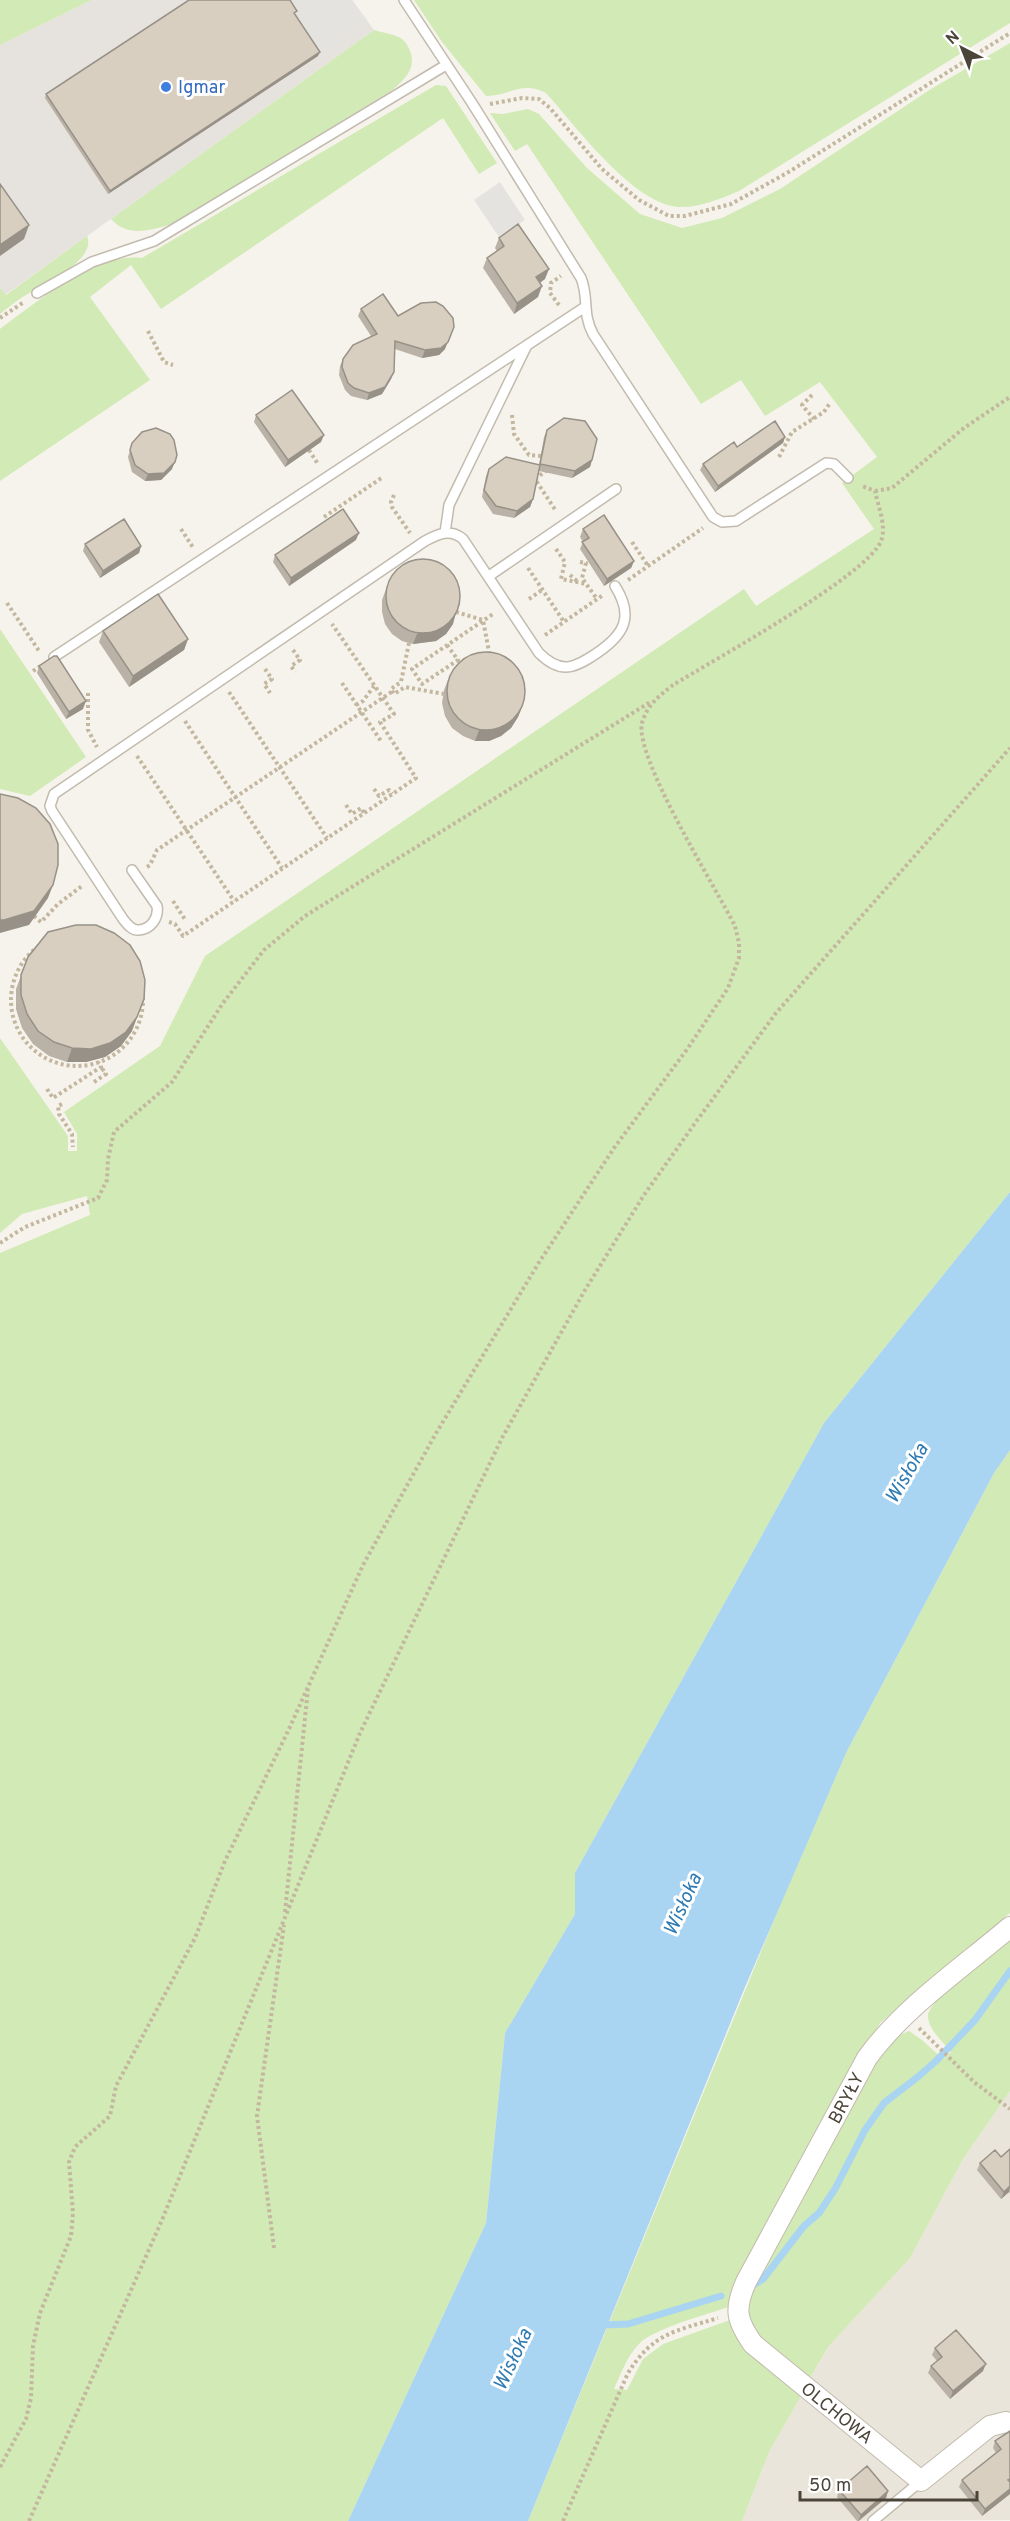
<svg xmlns="http://www.w3.org/2000/svg" width="1010" height="2521" viewBox="0 0 1010 2521" font-family="Overpass,sans-serif">
  <style>
    .residential { fill: #eae5da }
    .industrial { fill: #e6e2dd }
    .green { fill: #d2eab5 }
    .parking { fill: #e5e3e0 }
    .water { fill: #a9d4f2 }
    .lines { fill: none; stroke-linecap: round; stroke-linejoin: round }
    .stream { stroke: #a9d4f2; stroke-width: 7 }
    .service-casing { stroke: #c2bbae; stroke-width: 12 }
    .minor-casing { stroke: #c2bbae; stroke-width: 22 }
    .path { stroke: #c4b79f; stroke-width: 4; stroke-dasharray: 3 3; stroke-linecap: butt }
    .service { stroke: #fff; stroke-width: 9 }
    .minor { stroke: #fff; stroke-width: 20 }
    .wall { fill: #bab2a6 }
    .shaded-wall { fill: #979187 }
    .building { fill: #d8cfc1; stroke: #979187; stroke-width: 1.5 }
    .shop-dot { fill: #3f7fe0; stroke: #fff; stroke-width: 2 }
    .labels { text-anchor: middle; stroke-width: 6; stroke-linejoin: round; paint-order: stroke }
    .shop-label { font-size: 18px; fill: #366cbe; stroke: #fff; text-anchor: start }
    .street-label { font-size: 18px; fill: #4b4439; stroke: #fff }
    .water-label { font-size: 20px; font-style: italic; fill: #2e7ab2; stroke: #fff }
  </style>
  <rect width="100%" height="100%" fill="#f6f3ec"/>
  <!-- residential -->
  <path class="residential" d="M1010,2091V2520L742,2521L769,2452L828,2347L910,2258L963,2159Z"/>
  <!-- industrial -->
  <path class="industrial" d="M92,0H352L374,30L5,295L0,288V45Z"/>
  <!-- green -->
  <path class="green" d="M0,0H92L0,45Z
    M414,0H1010V23L739,191C720,199 701,207 681,207C635,207 575,125 546,93C521,80 510,96 486,96L442,42Z
    M374,30C383,33 395,34 402,39C406,42 408,46 410,51C417,69 404,80 391,91L172,224C151,230 128,238 111,219Z
    M1010,43V1192L824,1423L575,1873V1914L505,2033L486,2223L348,2521H0V1253L90,1215L87,1196L22,1214L0,1233V1038L68,1136V1151H77V1134L64,1112L160,1046L205,956L744,589L756,606L874,529L842,483L877,457L820,382L765,416L741,380L701,404L527,144L515,151L490,113L503,114L528,109L539,114L587,168L640,214L682,228L722,218L780,189L931,89Z
    M436,85L446,86L497,163L479,174L443,118L161,309L131,265L90,297L150,380L0,481V329C36,303 95,252 142,258Z
    M87,236C97,260 46,282 31,292C20,298 10,306 0,314V288L6,295Z
    M0,629L86,757L30,796L0,789Z
    M1010,1450V1913L880,2023L743,2273L731,2306C707,2315 656,2327 639,2344C627,2356 621,2374 614,2389L627,2390L643,2359L663,2344L730,2320L802,2394L769,2452L742,2521H528L781,1903L847,1751L994,1473Z
    M1010,1934V2091L963,2159L910,2258L828,2347L809,2380C789,2363 743,2334 746,2305C747,2295 754,2283 758,2275L863,2078L890,2039L909,2031L922,2040L943,2059L951,2052C943,2042 929,2030 928,2017C926,2001 996,1946 1010,1934Z"/>
  <!-- parking -->
  <path class="parking" d="M282,0H352L367,20L318,56Z
    M500,182L525,220L499,237L474,200Z"/>
  <!-- water -->
  <path class="water" d="M1010,1192V1450L994,1473L847,1751L745,1987L528,2521H348L486,2223L505,2033L575,1914V1873L824,1423Z"/>
  <g class="lines">
    <!-- stream -->
    <path class="stream" d="M755,2284L763,2279L804,2226L819,2213L835,2189L865,2130L884,2103L919,2076L936,2061L975,2020L1010,1971
      M602,2325L628,2324L721,2296"/>
    <defs>
      <path id="service" d="M404,0L472,103L581,278C589,297 582,314 593,334L713,517L722,522L736,521L826,463L834,464L848,478
        M37,293L92,262L154,241L446,65
        M445,533L449,505L527,345
        M489,576L616,489
        M54,657L585,307
        M132,870L157,906C159,918 151,929 139,930C132,931 127,924 123,919L52,811L50,806L54,794L425,541C438,534 450,528 463,539L539,653C561,675 575,668 597,653C625,634 634,616 615,586
        M873,2521L921,2481"/>
      <path id="minor" d="M1010,1927C963,1967 903,2008 867,2058L746,2282C734,2309 736,2320 753,2344L921,2481L990,2426L1006,2422L1010,2423"/>
    </defs>
    <!-- service casing -->
    <use href="#service" class="service-casing"/>
    <!-- minor casing -->
    <use href="#minor" class="minor-casing"/>
    <!-- path -->
    <path class="path" d="M490,104L522,98L539,99L550,108L602,169L639,200L669,216H685L731,204L787,173L1010,33
      M559,305L550,293L551,283L561,276
      M0,318L24,302
      M148,331L164,362L173,365
      M812,395L802,405L814,419
      M512,415L514,434L529,455L541,456
      M309,450L318,464
      M779,457L792,432L824,412L830,403
      M547,470L535,479L556,511
      M875,491L892,488L964,428L1010,397
      M394,495L391,502L392,507L410,533
      M324,517L383,477
      M181,529L194,549
      M632,542L648,566
      M556,549L565,562L561,579L587,584
      M580,562L586,563L582,578L597,599
      M528,568L564,622
      M570,575L577,581
      M628,580L703,528
      M529,599L542,590
      M7,603L39,651
      M456,612L483,620L490,657
      M545,635L603,595
      M409,643L401,682L391,689L394,694L405,687L444,694
      M447,645L458,660L422,684L412,669L493,614
      M293,650L300,660L291,666L295,672
      M265,669L272,679L264,684L270,693
      M33,671L41,666
      M342,683L381,741
      M229,692L327,838
      M88,693V730L97,747
      M356,705L363,701L374,686
      M185,721L282,868
      M137,756L234,901
      M374,789L379,796L389,790L392,794
      M346,805L352,814L361,808L364,813
      M147,867L150,865L157,850L393,691
      M173,901L186,921
      M34,916L41,922L58,904L82,886
      M169,922L175,924L183,936L416,778L380,722L394,714L332,624
      M11 1000a66 66 0 1 1 132 0a66 66 0 1 1-132 0Z
      M94,1082L106,1074L101,1067
      M47,1089L53,1098L101,1067L98,1062
      M62,1104L58,1106L59,1114L72,1134L73,1147
      M0,1243L25,1227L98,1198L107,1180L108,1159L114,1132L172,1082L223,1003L264,950L305,916L652,701
      M285,1912L308,1689
      M919,2028L974,2082L1010,2109
      M274,2248L257,2116L284,1925
      M0,2467L26,2419L31,2398L33,2346L40,2313L71,2236L73,2213L69,2162L75,2147L110,2116L116,2086L195,1938L225,1861L289,1729L363,1565L435,1435L538,1264L614,1148L688,1048L728,988L739,958V943L735,926C716,888 634,757 642,723C647,705 659,696 673,685C712,661 868,575 881,541C887,527 878,506 875,491L862,486
      M29,2521L162,2220L360,1733L502,1438L585,1290L644,1195L698,1119L776,1013L1010,748
      M563,2521L628,2373C653,2333 675,2331 718,2318"/>
    <!-- service -->
    <use href="#service" class="service"/>
    <!-- minor -->
    <use href="#minor" class="minor"/>
  </g>
  <!-- wall -->
  <path class="wall" d="M296,15L318,56L108,194L45,98L46,94Z
    M499,238L545,279L540,283L538,297L514,314L483,268L487,258L497,251L495,248Z
    M361,309L398,316L445,349L439,355L422,358L395,349L391,379L382,394L367,400L351,396L345,390L339,375L340,366L343,359L371,336L358,316Z
    M256,415L321,442L285,467L254,422Z
    M547,430L592,460L590,467L572,478L539,471L533,499L530,507L514,518L493,514L482,497L486,476L489,469L539,465L544,437Z
    M785,437L783,443L715,492L700,470L703,464L737,447Z
    M132,443L172,469L161,480L145,481L132,472L128,457Z
    M583,529L634,561L631,568L604,586L580,549L583,542L580,537Z
    M356,540L289,586L273,562L275,555Z
    M85,544L141,546L139,553L100,578L83,551Z
    M390,578L453,624L446,634L436,641L413,644L402,641L392,634L385,624L382,612V600Z
    M103,631L188,639L184,650L129,687L99,642Z
    M39,666L83,709L66,719L37,673Z
    M448,680L522,707L518,717L511,728L501,736L489,741H475L463,736L452,728L445,716L442,703L444,690Z
    M28,957L132,1031L121,1046L105,1057L86,1062H67L49,1056L33,1044L22,1028L16,1009V989Z
    M1010,2149V2193L1009,2192L1001,2199L977,2170L980,2163L1001,2157Z
    M935,2348L983,2371L950,2399L928,2373L931,2366L937,2361L932,2355Z
    M1010,2431V2494L982,2516L959,2487L962,2480L996,2453L993,2448L995,2441Z
    M839,2490L888,2491L886,2498L859,2521H857L837,2497Z"/>
  <!-- shaded-wall -->
  <path class="shaded-wall" d="M320,52L318,56L108,194L110,191Z
    M29,225L24,239L0,256V245Z
    M549,269L545,279L532,288L536,277Z
    M542,286L538,297L514,314L517,303Z
    M454,327L445,349L439,355L422,358L425,350Z
    M394,372L391,379L382,394L367,400L369,393Z
    M324,435L321,442L285,467L288,460Z
    M785,437L783,443L715,492L718,486Z
    M592,460L590,467L572,478L575,471Z
    M175,462L172,469L161,480L145,481L148,474Z
    M533,499L530,507L514,518L517,511Z
    M359,533L356,540L289,586L291,578Z
    M141,546L139,553L100,578L103,571Z
    M634,561L631,568L604,586L607,579Z
    M456,613L453,624L446,634L436,641L413,644L417,634Z
    M188,639L184,650L129,687L133,676Z
    M86,701L83,709L66,719L69,712Z
    M522,707L518,717L511,728L501,736L489,741H475L479,730Z
    M53,885L48,898L29,925L0,933V920Z
    M144,999L132,1031L121,1046L105,1057L86,1062H67L72,1048Z
    M1010,2186L1009,2192L1001,2199L1004,2192Z
    M986,2364L983,2371L950,2399L953,2391Z
    M1010,2489V2494L982,2516L985,2509Z
    M888,2491L886,2498L858,2521L861,2515Z"/>
  <!-- building -->
  <path class="building" d="M189,0H290L297,11L294,13L320,52L110,191L46,94Z
    M0,184L29,225L0,245Z
    M518,224L549,269L536,277L542,286L517,303L487,258L504,246L499,238Z
    M383,294L398,316L421,303L436,302L443,306L453,318L454,327L448,342L441,348L425,350L395,341L394,372L385,387L369,393L354,388L348,383L342,367L343,359L353,345L377,334L361,309Z
    M292,390L324,435L288,460L256,415Z
    M564,418L585,421L597,439L592,460L575,471L540,464L547,430Z
    M775,421L785,437L718,486L703,464L734,442L737,447Z
    M156,428L170,434L174,440L177,455L175,462L164,473L148,474L135,465L130,450L132,443L142,432Z
    M506,457L540,465L533,499L517,511L496,506L484,490L489,469Z
    M343,509L359,533L291,578L275,555Z
    M604,515L634,561L607,579L582,542L589,538L583,529Z
    M124,519L141,546L103,571L85,544Z
    M386 596a37 37 0 1 1 74 0a37 37 0 1 1-74 0Z
    M158,594L188,639L133,676L103,631Z
    M447 691a39 39 0 1 1 78 0a39 39 0 1 1-78 0Z
    M54,656H57L86,701L69,712L39,666Z
    M0,794L18,798L36,808L50,824L58,844V865L53,885L34,911L4,920H0Z
    M76,925H96L114,933L130,945L140,961L145,980L144,999L137,1017L126,1032L110,1043L91,1049L72,1048L54,1042L38,1031L27,1014L21,995V975L28,957L48,932Z
    M1010,2149V2186L1004,2192L980,2163L995,2150L1001,2157Z
    M956,2330L986,2364L953,2391L931,2366L942,2357L935,2348Z
    M1010,2431V2479L1008,2480L1010,2482V2489L985,2509L962,2480L1001,2449L995,2441Z
    M867,2466L888,2491L861,2515L839,2490Z"/>
  <!-- markers -->
  <circle class="shop-dot" cx="166" cy="87" r="6"/>
  <g class="labels">
    <!-- shop labels -->
    <g class="shop-label">
      <text x="178" y="93">Igmar</text>
    </g>
    <!-- street labels -->
    <g class="street-label">
      <text transform="translate(846 2098) rotate(-62)" y="6">BRYŁY</text>
      <text transform="translate(837 2413) rotate(39)" y="6">OLCHOWA</text>
    </g>
    <!-- water labels -->
    <g class="water-label">
      <text transform="translate(906 1473) rotate(-60)" y="7">Wisłoka</text>
      <text transform="translate(682 1904) rotate(-66)" y="7">Wisłoka</text>
      <text transform="translate(512 2359) rotate(-65)" y="7">Wisłoka</text>
    </g>
  </g>
  <!-- north arrow -->
  <g transform="translate(962 48) rotate(318)" stroke="#ffffff" stroke-width="4.5" paint-order="stroke">
  <path d="M0-4.5L10 22L0 15L-10 22Z" fill="#4b4439"/>
  <text y="-9" font-size="16" font-weight="bold" text-anchor="middle" fill="#4b4439">N</text>
  </g>
  <!-- scale -->
  <path d="M800 2491v9h177v-9" fill="none" stroke="#4b4439" stroke-width="3"/>
  <text x="809" y="2491" font-size="18" fill="#4b4439" stroke="#ffffff" stroke-width="4.5" paint-order="stroke">50 m</text>
</svg>
